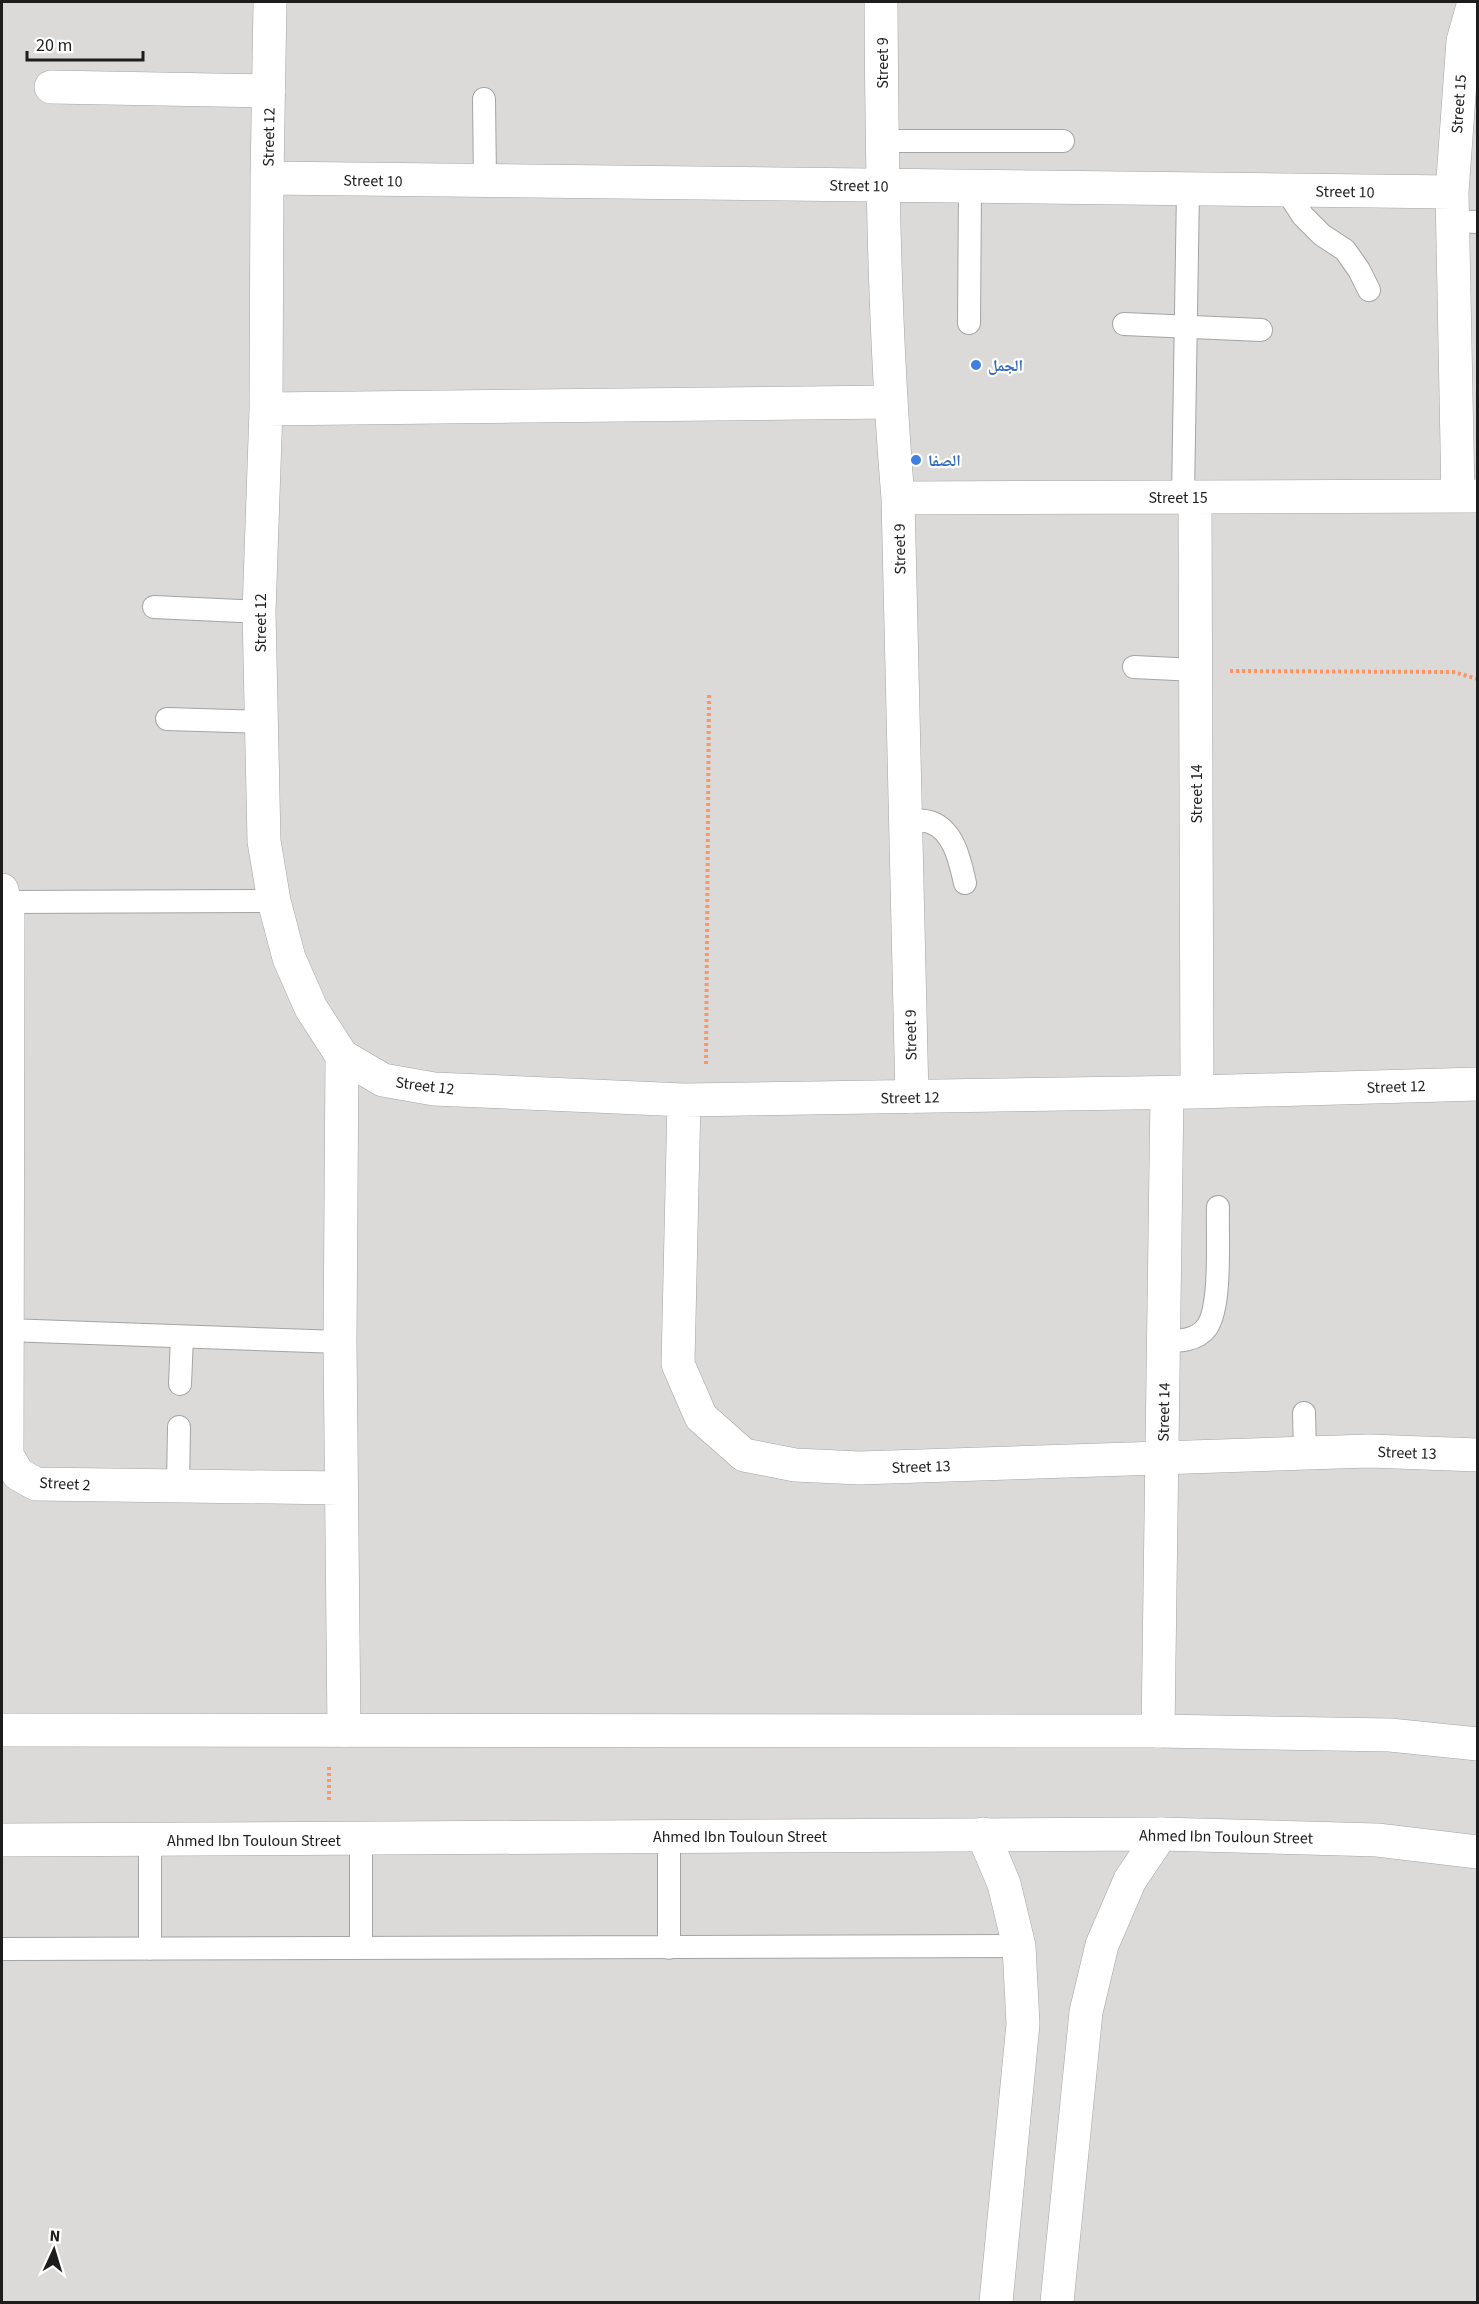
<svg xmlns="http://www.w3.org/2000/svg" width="1479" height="2304" viewBox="0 0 1479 2304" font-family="'Source Sans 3','Noto Naskh Arabic',sans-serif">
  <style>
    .residential { fill: #dbdad9 }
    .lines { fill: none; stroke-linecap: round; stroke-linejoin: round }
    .service-casing { stroke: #a4a4a4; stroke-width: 24 }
    .minor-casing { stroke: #a4a4a4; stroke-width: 34 }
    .tertiary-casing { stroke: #a4a4a4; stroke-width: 34 }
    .path { stroke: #ff9562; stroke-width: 4; stroke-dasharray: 3 3; stroke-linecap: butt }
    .service { stroke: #fff; stroke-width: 22 }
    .minor { stroke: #fff; stroke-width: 33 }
    .tertiary { stroke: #fff; stroke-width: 33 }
    .shop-dot { fill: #3f7fe0; stroke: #fff; stroke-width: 2 }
    .labels { text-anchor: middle; stroke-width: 4.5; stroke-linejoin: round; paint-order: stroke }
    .street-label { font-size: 16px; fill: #1d1d1d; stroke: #fff }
    .shop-label { font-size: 16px; font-weight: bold; fill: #366cbe; stroke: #fff; text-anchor: start }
  </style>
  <rect width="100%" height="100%" fill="#efede2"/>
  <!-- residential -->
  <path class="residential" d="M2,2H1477V2302H2Z"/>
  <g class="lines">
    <defs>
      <path id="service" d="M484,99L485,181
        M882,141H1063
        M1286,190L1303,216L1322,235L1345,250L1359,270L1369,290
        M1452,221L1478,222
        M969,323L970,188
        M1124,324L1261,330
        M1183,497L1188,190
        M154,607L259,612
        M1134,667L1196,670
        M167,719L262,722
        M905,820C913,820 923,820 930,822C954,830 960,861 965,883
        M5,902L274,901
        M7,1330L340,1342
        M1164,1341C1179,1341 1197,1341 1207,1327C1222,1305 1217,1236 1218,1207
        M180,1384L182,1337
        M1304,1413L1305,1453
        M178,1486L179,1427
        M669,1837V1948
        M361,1839V1948
        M150,1841V1949
        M2,1949L1019,1946"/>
      <path id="minor" d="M270,2L267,178L266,409L259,612L264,841L274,901L289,958L311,1008L342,1056L383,1080L434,1089L684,1100L1197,1092L1478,1084
        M881,2C882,167 884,333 898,498L912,1097
        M51,87L269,91
        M267,178L1452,192
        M266,409L890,402
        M1458,496L1452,192L1463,41L1474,2
        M1195,497L1197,1092
        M898,498L1478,496
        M2,890L8,916L7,1455L18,1474L36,1484L341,1488
        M342,1056L340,1342L344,1730
        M684,1100L678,1364L701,1417L744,1455L795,1465L860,1468L1369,1451L1478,1455
        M1158,1731L1167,1093
        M983,1834L1004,1884L1019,1946L1023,2024L996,2302
        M1057,2302L1086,2012L1102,1945L1130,1880L1161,1834"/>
      <path id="tertiary" d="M2,1730L1158,1731L1390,1735L1478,1744
        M2,1840L1161,1834L1377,1840L1478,1852"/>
    </defs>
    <!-- service casing -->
    <use href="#service" class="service-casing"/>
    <!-- minor casing -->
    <use href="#minor" class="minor-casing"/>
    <!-- tertiary casing -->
    <use href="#tertiary" class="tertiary-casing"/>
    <!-- path -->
    <path class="path" d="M1230,671L1453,672L1478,679
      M706,1064L709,695
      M329,1767V1801"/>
    <!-- service -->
    <use href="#service" class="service"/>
    <!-- minor -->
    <use href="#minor" class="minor"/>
    <!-- tertiary -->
    <use href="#tertiary" class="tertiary"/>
  </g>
  <!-- markers -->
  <g class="shop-dot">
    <circle cx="976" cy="365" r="6"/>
    <circle cx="916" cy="460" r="6"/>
  </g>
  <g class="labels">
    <!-- street labels -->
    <g class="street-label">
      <text transform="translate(882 63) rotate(-90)" y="6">Street 9</text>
      <text transform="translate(1458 104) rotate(-86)" y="6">Street 15</text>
      <text transform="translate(268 137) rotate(-89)" y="6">Street 12</text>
      <text transform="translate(373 180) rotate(1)" y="6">Street 10</text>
      <text transform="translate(859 185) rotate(1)" y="6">Street 10</text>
      <text transform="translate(1345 191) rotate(1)" y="6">Street 10</text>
      <text x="1178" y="503">Street 15</text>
      <text transform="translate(899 549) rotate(-91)" y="6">Street 9</text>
      <text transform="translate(260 623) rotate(-90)" y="6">Street 12</text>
      <text transform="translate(1196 794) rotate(-90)" y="6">Street 14</text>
      <text transform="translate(910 1035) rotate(-91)" y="6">Street 9</text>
      <text transform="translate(425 1085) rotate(7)" y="6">Street 12</text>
      <text transform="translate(1396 1086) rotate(-2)" y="6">Street 12</text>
      <text transform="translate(910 1097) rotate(-1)" y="6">Street 12</text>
      <text transform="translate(1163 1412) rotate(-89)" y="6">Street 14</text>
      <text transform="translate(1407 1452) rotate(2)" y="6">Street 13</text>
      <text transform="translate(921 1466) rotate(-2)" y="6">Street 13</text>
      <text transform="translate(65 1483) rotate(3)" y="6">Street 2</text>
      <text x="740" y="1842">Ahmed Ibn Touloun Street</text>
      <text transform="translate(1226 1836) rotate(1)" y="6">Ahmed Ibn Touloun Street</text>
      <text x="254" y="1846">Ahmed Ibn Touloun Street</text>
    </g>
    <!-- shop labels -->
    <g class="shop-label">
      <text x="988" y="371">الجمل</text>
      <text x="928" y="466">الصفا</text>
    </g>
  </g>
  <!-- border -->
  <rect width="1479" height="2304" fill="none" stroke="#1d1d1d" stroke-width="6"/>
  <!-- north arrow -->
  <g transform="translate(54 2250) rotate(4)" stroke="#ffffff" stroke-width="4.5" paint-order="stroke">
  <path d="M0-4.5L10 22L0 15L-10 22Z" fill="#1d1d1d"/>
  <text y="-9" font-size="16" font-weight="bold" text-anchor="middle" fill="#1d1d1d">N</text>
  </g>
  <!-- scale -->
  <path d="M27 51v9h116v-9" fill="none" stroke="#1d1d1d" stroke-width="3"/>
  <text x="36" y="51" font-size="18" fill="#1d1d1d" stroke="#ffffff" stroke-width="4.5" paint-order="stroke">20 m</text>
</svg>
